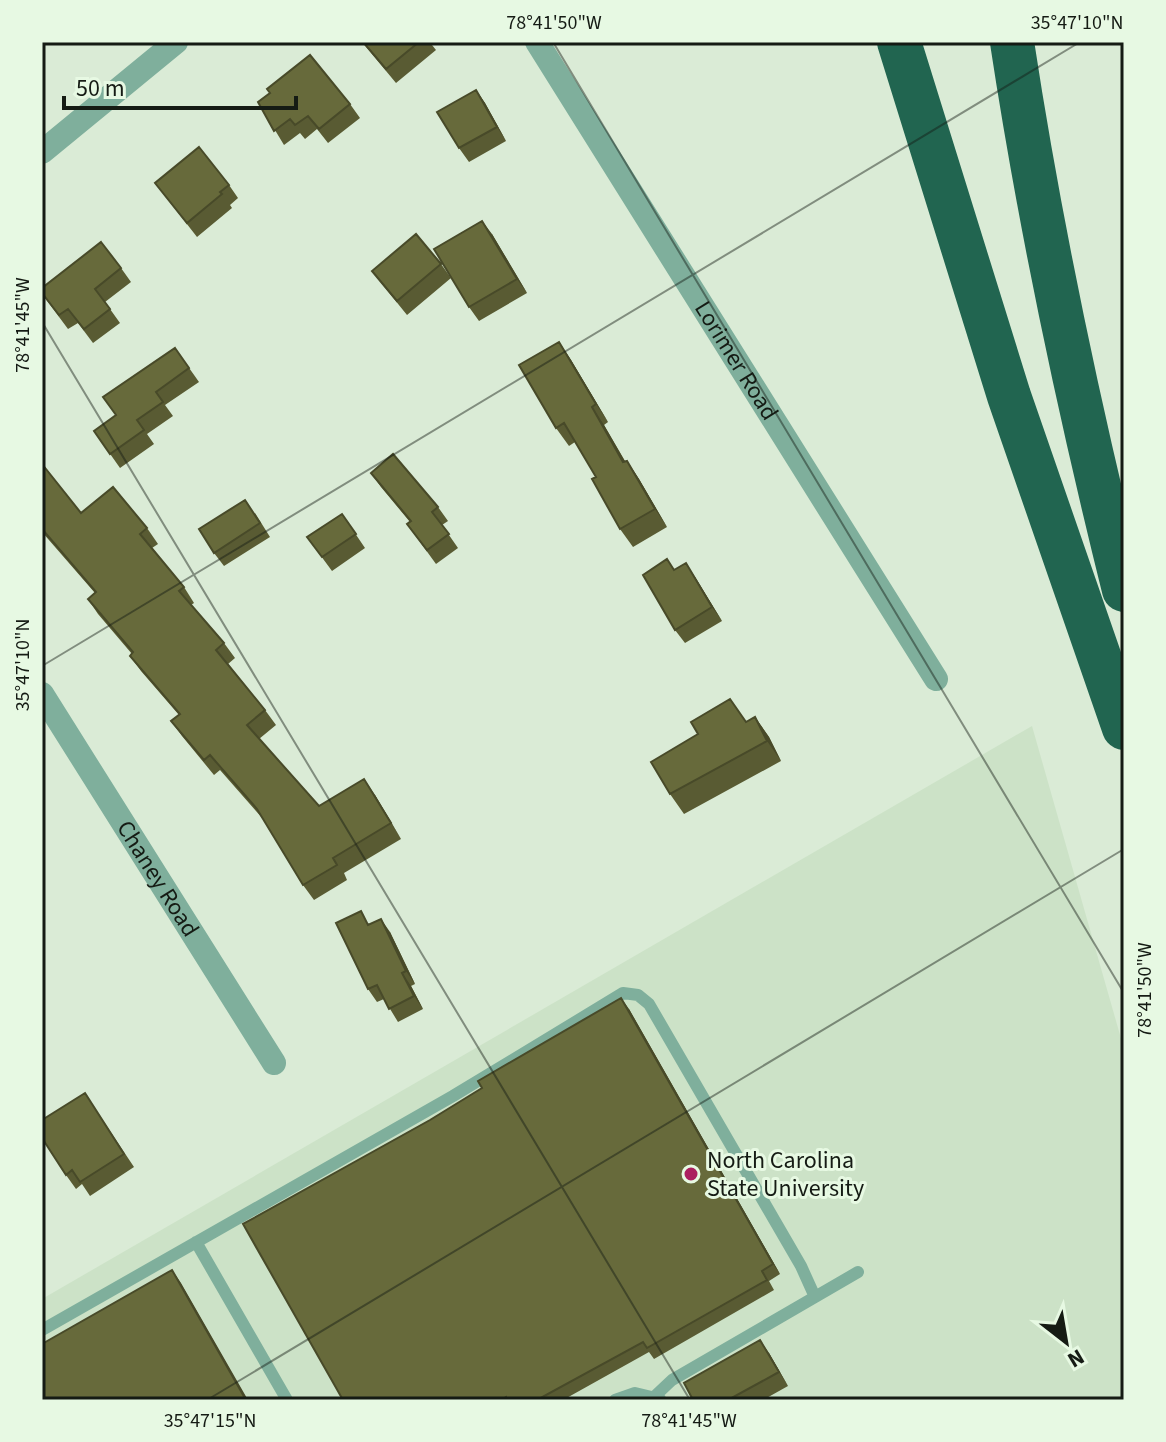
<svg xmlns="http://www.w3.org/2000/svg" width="1166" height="1442" viewBox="0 0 1166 1442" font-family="'Source Sans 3',sans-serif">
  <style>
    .built { fill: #cce2c7 }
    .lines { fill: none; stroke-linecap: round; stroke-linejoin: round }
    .lane { stroke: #7faf9c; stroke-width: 12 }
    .street { stroke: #7faf9c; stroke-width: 24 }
    .highway { stroke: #216550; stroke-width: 44 }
    .wall { fill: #595b33 }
    .shaded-wall { fill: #484a29 }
    .building { fill: #676a3b; stroke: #484a29; stroke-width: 2 }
    .ticks { fill: none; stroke: #151b14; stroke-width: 2; stroke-opacity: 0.45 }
    .poi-dot { fill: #ab1f5f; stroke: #e7f9e3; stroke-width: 3 }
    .labels { text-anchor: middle; stroke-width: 6; stroke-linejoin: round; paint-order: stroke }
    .street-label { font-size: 24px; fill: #151b14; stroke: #e7f9e3 }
    .poi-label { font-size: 24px; fill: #151b14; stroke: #e7f9e3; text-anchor: start }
    .neatline { fill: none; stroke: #151b14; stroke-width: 3 }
    .ticks-label { font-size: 20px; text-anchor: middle; fill: #151b14 }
  </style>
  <rect width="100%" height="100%" fill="#daebd6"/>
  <!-- built -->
  <path class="built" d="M1032,726L1124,1049V1400H42V1299Z"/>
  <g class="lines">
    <!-- lane -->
    <path class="lane" d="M196,1242L287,1400
      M42,1330L453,1096L623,993L638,995L649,1004L801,1266L815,1297
      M655,1396L672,1380L858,1272
      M615,1400L635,1393L660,1399"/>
    <!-- street -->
    <g class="street">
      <path id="s1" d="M537,42L936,679"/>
      <path d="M42,152L176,42"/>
      <path id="s2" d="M42,694L274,1063"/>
    </g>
    <!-- highway -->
    <path class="highway" d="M899,42L1009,396L1124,728
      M1012,42C1040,226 1079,409 1124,590"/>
  </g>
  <!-- wall -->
  <path class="wall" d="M362,42H435L432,45L436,50L396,83Z
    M476,90L485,103L506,141L469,162L459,148Z
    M258,102L350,104L360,118L328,143L317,129L305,139L300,133L284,145Z
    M155,183L229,185L238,198L230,205L232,208L197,237Z
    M492,234L527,293L479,321L469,307Z
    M441,264L451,278L407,315L382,284L372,271Z
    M121,268L131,282L105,302L120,323L93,343L78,323L68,329L42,294Z
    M559,342L571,360L608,422L604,425L625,461H627L639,479L667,527L633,547L620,529L596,477L575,442L569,446L556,428Z
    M175,348L199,382L165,405L173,416L147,434L154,444L120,468L94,431L116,415Z
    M42,464L81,513L147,528L158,544L152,548L184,587L194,603L191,605L224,643L235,658L228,664L265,710L276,725L259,739L319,806L375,795L401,839L344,873L347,880L314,900L303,885L263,819L220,770L214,775L182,736L171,721L179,715L141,671L130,656L132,654L98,614L88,599L95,593L42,532Z
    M371,473L438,507L448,521L442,525L458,548L436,564L407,524L410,522L381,487Z
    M255,513L270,537L224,566L214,553Z
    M342,514L365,548L332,571L307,537Z
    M695,577L722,621L685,643L675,630Z
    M755,717L769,737L781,761L684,814L670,794L746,722Z
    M390,932L415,984L411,986L423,1009L398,1022L384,999L377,1002L368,989Z
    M629,1009L780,1274L769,1281L774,1290L654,1359L649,1352L563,1400H343Z
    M94,1107L134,1167L90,1196L82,1184L76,1189L66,1175Z
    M769,1353L788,1386L763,1400H693Z"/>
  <!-- shaded-wall -->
  <path class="shaded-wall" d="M476,90L485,103L506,141L497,127Z
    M482,221L492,234L527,293L517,279Z
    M559,342L571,360L608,422L596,404Z
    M592,407L604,425L635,479L623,462Z
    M627,461L639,479L667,527L655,509Z
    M686,563L695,577L722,621L712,607Z
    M755,717L769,737L781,761L767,741Z
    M364,779L375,795L401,839L391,823Z
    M381,919L390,932L415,984L406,971Z
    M402,973L411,986L423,1009L414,996Z
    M621,998L629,1009L780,1274L773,1264Z
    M172,1270L181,1283L248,1400H246Z
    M760,1340L769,1353L788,1386L779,1372Z"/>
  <!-- building -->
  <path class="building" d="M363,42H419L386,69Z
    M310,55L350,104L319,129L308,116L295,125L290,119L274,131L258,102L270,93L267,89Z
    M476,90L497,127L459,148L437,112Z
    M199,147L229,185L220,192L222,194L187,223L155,183Z
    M482,221L517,279L469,307L434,249Z
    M416,234L441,264L397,301L372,271Z
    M101,242L121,268L95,289L110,309L84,329L68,309L59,315L42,293V288Z
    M559,342L596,404L592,407L623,462L627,461L655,509L620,529L592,479L596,477L564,423L556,428L519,365Z
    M175,348L189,368L156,392L163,402L137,420L144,430L110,454L94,431L116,415L103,397Z
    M393,454L438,507L432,512L449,534L427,550L407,524L411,521L371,473Z
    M42,464L81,513L113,487L147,528L140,534L184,587L179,591L224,643L216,650L265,710L247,725L319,806L364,779L391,823L333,858L337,865L303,885L257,809L210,755L204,760L171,721L180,714L130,656L133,652L88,599L96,592L42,529Z
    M245,500L260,523L214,553L199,529Z
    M342,514L356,534L322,557L307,537Z
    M667,559L674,570L686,563L712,607L675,630L643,575Z
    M730,699L746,722L755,717L767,741L670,794L651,762L698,734L691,722Z
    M361,911L368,925L381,919L406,971L402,973L414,996L389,1009L377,985L368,989L336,923Z
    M621,998L773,1264L762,1271L767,1280L647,1348L643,1342L537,1400H507L506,1397L501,1400H343L243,1224L430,1120L482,1088L478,1081Z
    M85,1093L124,1154L80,1182L72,1170L66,1175L42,1138V1120Z
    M172,1270L246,1400H42V1344Z
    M760,1340L779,1372L728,1400H693L684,1383Z"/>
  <!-- ticks -->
  <path class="ticks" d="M553,42L1124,993M42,322L690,1400M42,666L1080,42M207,1400L1124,849"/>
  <!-- markers -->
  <circle class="poi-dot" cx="691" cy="1174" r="8"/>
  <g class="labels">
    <!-- street labels -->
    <g class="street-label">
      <text dy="8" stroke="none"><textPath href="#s1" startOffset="376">Lorimer Road</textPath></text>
      <text dy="8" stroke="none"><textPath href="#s2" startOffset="218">Chaney Road</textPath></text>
    </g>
    <!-- poi labels -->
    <g class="poi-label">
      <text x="707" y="1168">North Carolina<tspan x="707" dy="28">State University</tspan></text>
    </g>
  </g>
  <!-- border -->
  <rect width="1166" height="1442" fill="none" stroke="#e7f9e3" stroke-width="88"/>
  <!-- north arrow -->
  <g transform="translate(1066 1342) rotate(149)" stroke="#e7f9e3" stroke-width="6" paint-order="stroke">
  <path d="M0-6L14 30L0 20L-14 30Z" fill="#151b14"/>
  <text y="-12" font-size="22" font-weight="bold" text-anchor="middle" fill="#151b14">N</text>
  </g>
  <!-- scale -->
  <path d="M64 96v12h232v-12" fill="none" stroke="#151b14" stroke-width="4"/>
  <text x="76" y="96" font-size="24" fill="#151b14" stroke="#e7f9e3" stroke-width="6" paint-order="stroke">50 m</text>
  <rect x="44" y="44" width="1078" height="1354" class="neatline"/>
  <g class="ticks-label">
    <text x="554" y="29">78°41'50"W</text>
    <text x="1077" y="29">35°47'10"N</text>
    <text transform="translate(22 325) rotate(-90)" y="7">78°41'45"W</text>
    <text transform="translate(22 665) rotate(-90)" y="7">35°47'10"N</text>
    <text transform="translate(1144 990) rotate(-90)" y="7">78°41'50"W</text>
    <text x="210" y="1427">35°47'15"N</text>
    <text x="689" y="1427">78°41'45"W</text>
  </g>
</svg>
